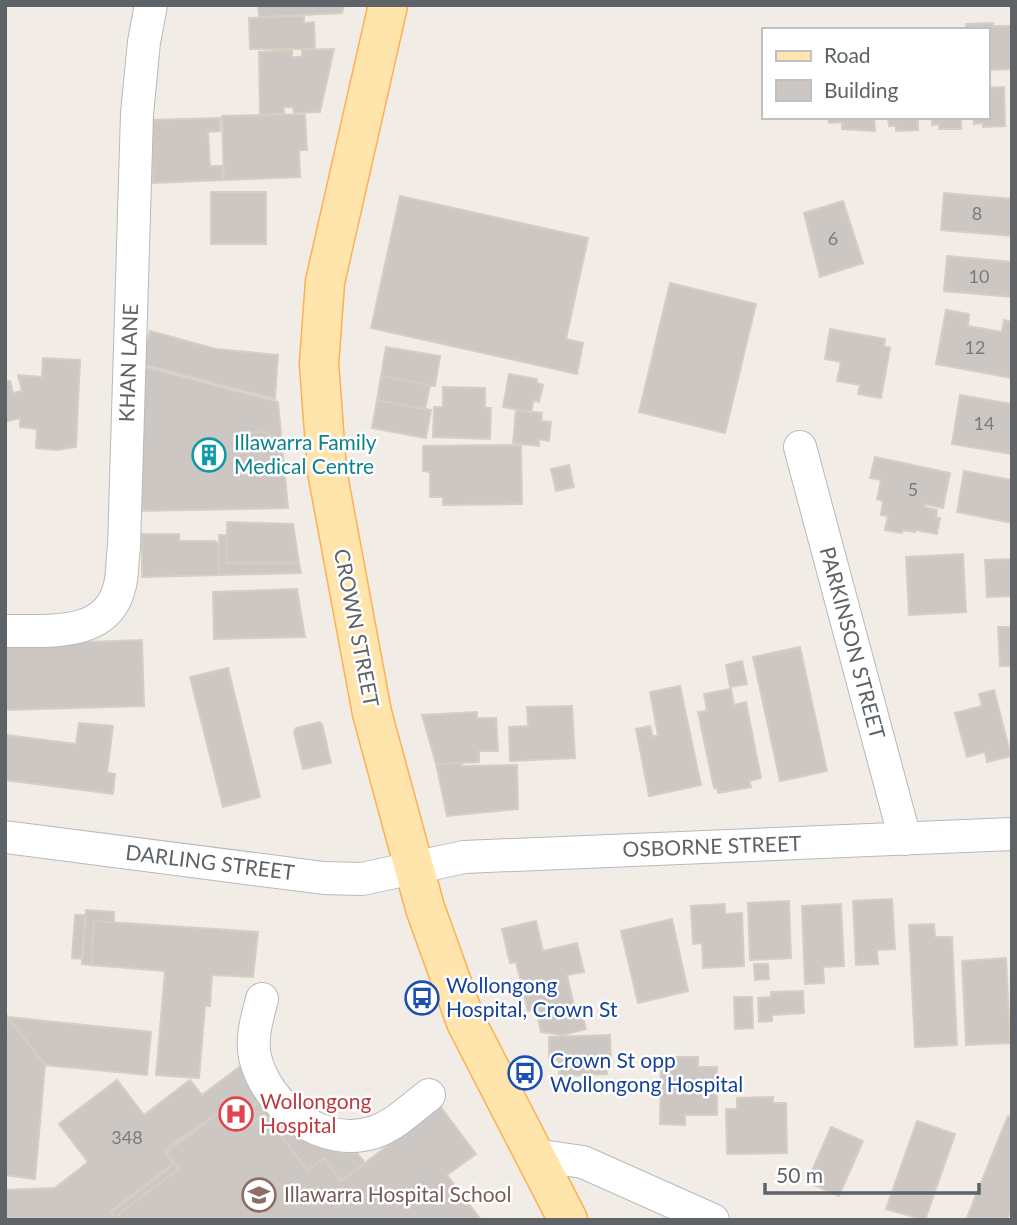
<svg xmlns="http://www.w3.org/2000/svg" width="1017" height="1225" viewBox="0 0 1017 1225" font-family="Lato,sans-serif">
  <style>
    .building { fill: #ccc7c2; stroke: #d6cdc3; stroke-width: 2 }
    .lines { fill: none; stroke-linecap: round; stroke-linejoin: round }
    .minor-casing { stroke: #b6babd; stroke-width: 34 }
    .major-casing { stroke: #fdb052; stroke-width: 41 }
    .minor { stroke: #fff; stroke-width: 32 }
    .major { stroke: #ffe4ac; stroke-width: 38 }
    .labels { text-anchor: middle; stroke-width: 5; stroke-linejoin: round; paint-order: stroke }
    .number-label { font-size: 18px; fill: #797c7e }
    .street-label { font-size: 21px; fill: #5d6367; stroke: #fff }
    .culture-label { font-size: 21px; fill: #0d838f; stroke: #fff; text-anchor: start }
    .transit-label { font-size: 21px; fill: #164399; stroke: #fff; text-anchor: start }
    .health-label { font-size: 21px; fill: #be3a42; stroke: #fff; text-anchor: start }
    .education-label { font-size: 21px; fill: #785e54; stroke: #fff; text-anchor: start }
  </style>
  <rect width="100%" height="100%" fill="#f1ece5"/>
  <!-- building -->
  <path class="building" d="M258,5H344L342,13L259,17Z
    M304,16V23L314,22L315,49H250L249,18Z
    M993,23V26H1012V69L987,70V30H966V24Z
    M334,49L320,112L294,113L293,107H284V114L260,115L259,52L292,50V57H302V50Z
    M1004,87L1005,126L983,127V123L974,124L973,117H987V88Z
    M305,114L307,150H299L300,177L224,180L222,116Z
    M828,117H874L875,131L842,129V122L829,123Z
    M918,117V130L896,131V126H889L888,118L885,117Z
    M932,117H961V129H939V124L932,125Z
    M220,118V131L208,132L210,166H222L223,180L153,183L151,120Z
    M211,192H266V244H211Z
    M944,193L1012,199V236L941,230Z
    M400,196L588,238L566,339L583,343L577,374L371,328Z
    M843,201L863,263L820,277L804,213Z
    M947,256L1012,262V297L944,291Z
    M670,283L756,304L725,433L639,412Z
    M946,310L969,314L968,326L1002,332L1004,320L1012,322V378L936,364Z
    M830,329L885,339L884,346L890,348L881,398L858,394L860,385L837,381L841,362L825,359Z
    M150,331L216,349L278,355L275,399L142,364Z
    M386,347L440,356L435,386L381,376Z
    M43,358L80,360L76,447L57,450L36,448L37,429L20,427V418L5,422V381H10L13,393L22,391L18,375L42,377Z
    M137,365L278,402L288,508L135,511Z
    M509,374L537,379V383L543,385L539,402L534,400L531,412L503,407Z
    M381,376L430,385L425,409L377,400Z
    M443,387L485,388V408H491L490,439L433,437L434,407H443Z
    M960,395L1012,404V454L952,444Z
    M377,400L431,410L426,438L372,428Z
    M516,410L542,413L541,421L551,422L549,441L539,439V446L513,443Z
    M265,432L276,438L279,445L278,466L266,475H249L247,433Z
    M521,445L522,504L443,505V497H430V472L423,471V446Z
    M875,457L950,473L943,508L925,504V507L937,510L936,518H940L937,534L915,530V532L903,530L902,533L885,530L888,516L881,515L883,501L877,499L881,480L870,478Z
    M569,465L574,487L556,491L551,469Z
    M964,471L1012,480V523L957,512Z
    M227,522L293,524L299,563H227Z
    M142,534H179V541H215L219,545V575L142,577Z
    M219,535H227V563H299L301,573L219,575Z
    M963,554L966,612L909,615L906,557Z
    M1012,559V596L987,597L985,560Z
    M297,589L305,637L214,639L213,592Z
    M998,627H1012V666H1000Z
    M142,640L144,706L5,710V645Z
    M800,647L827,771L780,781L753,657Z
    M742,661L747,684L730,687L726,665Z
    M228,668L260,797L223,807L190,677Z
    M680,686L701,785L649,796L636,729L650,726L653,737L658,735L650,692Z
    M731,689L734,705L746,702L761,778L749,781L751,787L718,793L717,788H714L698,712L707,711L704,694Z
    M994,690L1011,756L987,762L985,752L967,757L955,713L982,706L979,694Z
    M572,706L575,758L510,761L509,727L528,726L527,707Z
    M477,712V718H496L498,751H479V762L436,764L422,715Z
    M319,722L322,724L331,763L303,769L294,732L296,728Z
    M79,723L113,726L107,773L115,774L113,794L5,780V735L76,744Z
    M461,763L462,766L517,765L518,809L447,816L436,764Z
    M892,899L895,949L877,950L878,964L856,965L853,901Z
    M789,901L791,958L750,960L748,903Z
    M725,904V914L742,913L744,966L703,968L702,943L693,944L691,906Z
    M841,904L844,966L823,967L824,983L805,984L802,906Z
    M86,910L114,912V922L94,921L91,965L82,964Z
    M75,915H85L82,959L72,958Z
    M672,919L688,991L638,1003L621,931Z
    M94,921L258,932L253,977L212,975L210,1006H205L199,1078L156,1075L165,971L91,965Z
    M536,921L543,951L577,943L584,972L567,975L575,1010L581,1009L586,1029L563,1035L541,1032L536,1009L528,1011L516,962L510,963L502,929Z
    M934,924L935,937H952L957,1045L915,1047L909,925Z
    M1006,958L1010,1043L966,1045L962,961Z
    M754,964H768L769,979L755,980Z
    M803,991L804,1013L772,1015V1021L759,1022L758,998L771,997V992Z
    M734,997H752L753,1028L735,1029Z
    M8,1017L45,1065L35,1179L5,1175V1050Z
    M8,1017L151,1032L147,1075L45,1065Z
    M610,1035L611,1061L607,1062V1074L559,1076V1060L549,1061V1037Z
    M675,1057H698V1067H717V1115H685V1125L660,1124L661,1066H675Z
    M242,1065L265,1097L234,1120L225,1108L166,1153L174,1163L111,1211L117,1220H5V1190L55,1188L88,1162L59,1124L117,1080L144,1115L190,1080L202,1095Z
    M266,1097L308,1142L342,1153H357L365,1163L341,1181L324,1158L308,1171L265,1114L242,1131L234,1120Z
    M773,1097V1103H786L787,1153L727,1154L726,1109H737V1098Z
    M440,1106L476,1154L447,1175L481,1220H117L111,1212L174,1164L166,1152L225,1108L242,1131L265,1114L308,1171L324,1158L341,1181Z
    M440,1106L476,1154L447,1175L481,1220H122L118,1214L179,1169L164,1150L225,1108L242,1131L265,1114L308,1171L324,1158L341,1181Z
    M1008,1116L1012,1118V1208L1007,1220H966Z
    M917,1121L955,1134L925,1220L886,1209Z
    M831,1127L863,1141L839,1196L807,1182Z"/>
  <g class="lines">
    <defs>
      <path id="minor" d="M800,447L905,839
        M5,631C48,630 108,639 120,585C123,573 122,559 124,547L137,114L144,42L151,5
        M5,837L324,878L362,879L464,857L1012,834
        M262,999C257,1018 251,1038 255,1057C267,1108 324,1149 375,1132C395,1125 412,1108 429,1095
        M534,1155L583,1162L713,1220"/>
      <path id="major" d="M388,5L325,282L319,364L327,471L372,713L425,908L466,1022L568,1220"/>
    </defs>
    <!-- minor casing -->
    <use href="#minor" class="minor-casing"/>
    <!-- major casing -->
    <use href="#major" class="major-casing"/>
    <!-- minor -->
    <use href="#minor" class="minor"/>
    <!-- major -->
    <use href="#major" class="major"/>
  </g>
  <!-- icons -->
  <defs>
    <symbol id="building-ring" viewBox="-11 -11 22 22"><circle r="9.5" fill="#fff" stroke="#0f9aa8" stroke-width="1.5"/><path d="M-4-6H4V6H1V3H-1V6H-4ZM-2.5-4.3h1.7v1.8h-1.7ZM.8-4.3h1.7v1.8H.8ZM-2.5-1h1.7V.8h-1.7ZM.8-1h1.7V.8H.8Z" fill="#0f9aa8"/></symbol>
    <symbol id="bus-ring" viewBox="-11 -11 22 22"><circle r="9.5" fill="#fff" stroke="#1a4fb4" stroke-width="1.5"/><path d="M-5-6H5V4H4V6H2V4H-2V6H-4V4H-5ZM-3.5-4V0h7V-4ZM-3.5 1.2v1.5H-2V1.2ZM2 1.2v1.5H3.5V1.2Z" fill="#1a4fb4"/></symbol>
    <symbol id="hospital-ring" viewBox="-11 -11 22 22"><circle r="9.5" fill="#fff" stroke="#e0444e" stroke-width="1.5"/><path d="M-5-5h3v3.5h4V-5h3V5h-3V1.5h-4V5h-3Z" fill="#e0444e"/></symbol>
    <symbol id="school-ring" viewBox="-11 -11 22 22"><circle r="9.5" fill="#fff" stroke="#8d6e63" stroke-width="1.5"/><path d="M0-5L7-2L0 1L-7-2ZM-4 1L0 2.5L4 1V4Q0 6-4 4Z" fill="#8d6e63"/></symbol>
  </defs>
  <g fill-rule="evenodd">
    <use href="#building-ring" x="190" y="436" width="38" height="38"/>
    <use href="#bus-ring" x="403" y="979" width="38" height="38"/>
    <use href="#bus-ring" x="506" y="1054" width="38" height="38"/>
    <use href="#hospital-ring" x="217" y="1095" width="38" height="38"/>
    <use href="#school-ring" x="240" y="1176" width="38" height="38"/>
  </g>
  <g class="labels">
    <!-- number labels -->
    <g class="number-label">
      <text x="977" y="220">8</text>
      <text x="833" y="245">6</text>
      <text x="979" y="283">10</text>
      <text x="975" y="354">12</text>
      <text x="984" y="430">14</text>
      <text x="913" y="496">5</text>
      <text x="127" y="1144">348</text>
    </g>
    <!-- street labels -->
    <g class="street-label">
      <text transform="translate(129 363) rotate(-88)" y="7">KHAN LANE</text>
      <text transform="translate(356 628) rotate(79)" y="7">CROWN STREET</text>
      <text transform="translate(852 643) rotate(75)" y="7">PARKINSON STREET</text>
      <text transform="translate(712 847) rotate(-2)" y="7">OSBORNE STREET</text>
      <text transform="translate(210 863) rotate(7)" y="7">DARLING STREET</text>
    </g>
    <!-- culture labels -->
    <g class="culture-label">
      <text x="234" y="450">Illawarra Family<tspan x="234" dy="24">Medical Centre</tspan></text>
    </g>
    <!-- transit labels -->
    <g class="transit-label">
      <text x="446" y="993">Wollongong<tspan x="446" dy="24">Hospital, Crown St</tspan></text>
      <text x="550" y="1068">Crown St opp<tspan x="550" dy="24">Wollongong Hospital</tspan></text>
    </g>
    <!-- health labels -->
    <g class="health-label">
      <text x="260" y="1109">Wollongong<tspan x="260" dy="24">Hospital</tspan></text>
    </g>
    <!-- education labels -->
    <g class="education-label">
      <text x="284" y="1202">Illawarra Hospital School</text>
    </g>
  </g>
  <!-- border -->
  <rect width="1017" height="1225" fill="none" stroke="#5d6367" stroke-width="14"/>
  <!-- legend -->
  <rect x="762" y="28" width="228" height="91" fill="#ffffff" stroke="#bec1c2" stroke-width="2"/>
  <rect x="776" y="51" width="35" height="10" fill="#ffe4ac" stroke="#bec1c2" stroke-width="2"/>
  <text x="824" y="63" font-size="21" fill="#5d6367">Road</text>
  <rect x="776" y="80" width="35" height="21" fill="#ccc7c2" stroke="#bec1c2" stroke-width="2"/>
  <text x="824" y="98" font-size="21" fill="#5d6367">Building</text>
  <!-- scale -->
  <path d="M765 1183v10h214v-10" fill="none" stroke="#5d6367" stroke-width="3.5"/>
  <text x="776" y="1183" font-size="21" fill="#5d6367" stroke="#ffffff" stroke-width="5" paint-order="stroke">50 m</text>
</svg>
